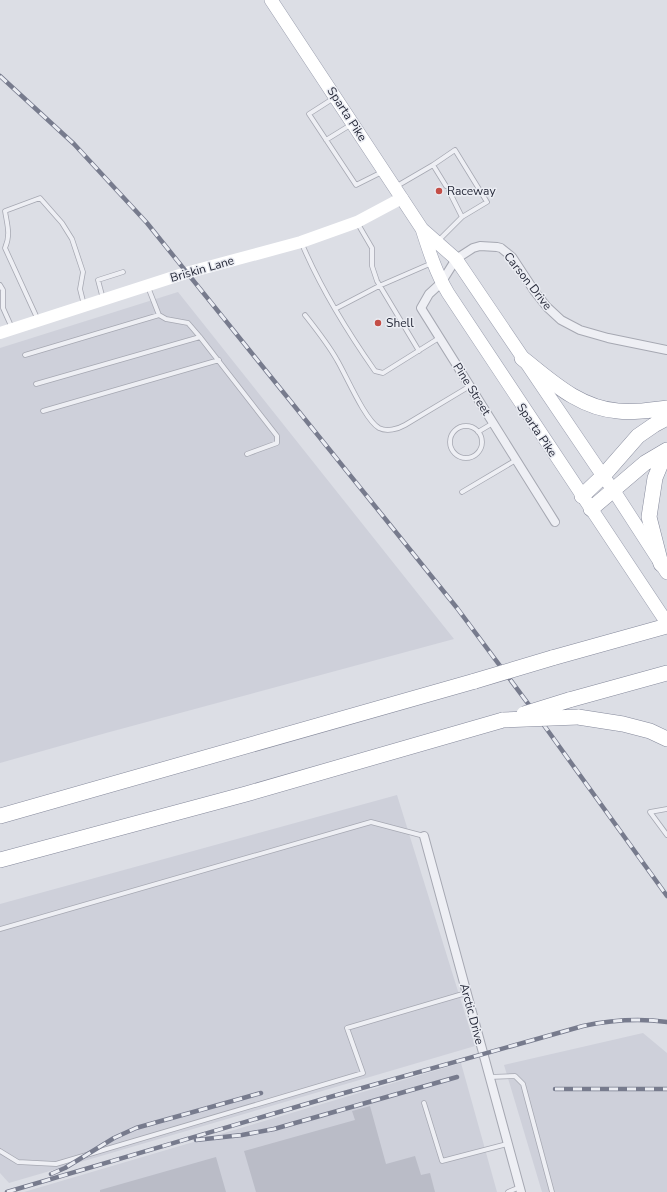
<svg xmlns="http://www.w3.org/2000/svg" width="667" height="1192" viewBox="0 0 667 1192" font-family="'Nunito Sans',sans-serif">
  <style>
    .built { fill: #ced0da }
    .building { fill: #babcc7 }
    .lines { fill: none; stroke-linecap: round; stroke-linejoin: round }
    .lane-casing { stroke: #a6a8b2; stroke-width: 5.5 }
    .street-casing { stroke: #a6a8b2; stroke-width: 10 }
    .primary-casing { stroke: #9ca0b0; stroke-width: 14 }
    .highway-casing { stroke: #85899b; stroke-width: 16 }
    .lane { stroke: #eeeff4; stroke-width: 4 }
    .street { stroke: #eeeff4; stroke-width: 8 }
    .secondary { stroke: #fff; stroke-width: 12 }
    .primary { stroke: #fff; stroke-width: 13 }
    .highway { stroke: #fff; stroke-width: 15 }
    .rail-casing { stroke: #777b8d; stroke-width: 4.5 }
    .rail { stroke: #ebedf3; stroke-width: 3; stroke-dasharray: 9; stroke-linecap: butt }
    .highway-bridge-casing { stroke: #85899b; stroke-width: 16; stroke-linecap: butt }
    .highway-bridge { stroke: #fff; stroke-width: 15 }
    .poi-dot { fill: #c44e47; stroke: #ebedf3; stroke-width: 1.5 }
    .labels { text-anchor: middle; stroke-width: 3; stroke-linejoin: round; paint-order: stroke }
    .street-label { font-size: 12px; fill: #272a3a; stroke: #ebedf3 }
    .poi-label { font-size: 12px; fill: #272a3a; stroke: #ebedf3; text-anchor: start }
  </style>
  <rect width="100%" height="100%" fill="#dcdee5"/>
  <!-- built -->
  <path class="built" d="M178,292L454,639L106,733L0,763V348Z
    M397,795L475,1046L9,1183L0,1173V904Z
    M643,1033L667,1053V1192H542L504,1065Z
    M461,1063L497,1192H24Z"/>
  <!-- building -->
  <path class="building" d="M370,1106L386,1164L415,1156L421,1175L430,1173L435,1192H256L244,1151L355,1120L352,1111Z
    M216,1157L226,1192H100V1190Z"/>
  <g class="lines">
    <defs>
      <path id="lane" d="M334,98L309,114L356,185L382,172
        M326,140L352,124
        M433,165L455,150L487,202L462,217
        M397,186L433,165L446,186
        M358,224L372,248V266L377,281L419,351
        M438,241L462,217L449,191
        M302,244C321,289 347,331 375,371L383,373L439,338
        M0,285L3,290V308L12,328
        M148,287L159,315L166,319L188,323L200,337L277,436V443L247,454
        M103,299L98,280L123,272
        M335,309L379,286L432,263
        M305,315C316,329 328,344 337,360C346,375 365,420 379,428C387,432 398,429 405,425L470,386
        M38,320L5,248C11,235 7,224 5,211L40,198L62,223L72,239L83,272L80,289L84,305
        M25,355L159,315
        M36,384L200,337
        M43,411L219,360
        M450 442a16 16 0 1 1 32 0a16 16 0 1 1-32 0Z
        M478,432L493,423
        M462,492L516,460
        M667,809L650,812L667,835
        M0,929L371,822L424,836
        M489,1077L515,1076L523,1084L552,1192
        M424,1103L442,1161L507,1144
        M0,1151L18,1162L56,1164L363,1073L347,1028L466,993
        M508,1192L520,1187"/>
      <path id="street" d="M555,522L421,308L429,294L441,283L456,259L473,248L480,246L497,247L501,248L512,257L535,292L547,307L561,320L580,330L608,338L667,350
        M424,836L521,1192"/>
      <path id="primary" d="M271,0L422,229C429,251 436,273 448,293L667,623
        M422,229L456,259L603,476L614,491L667,573"/>
      <path id="highway" d="M522,358C551,381 579,408 618,411C634,413 651,410 667,408
        M582,496L603,476L638,436L654,425L667,418
        M591,509L645,463L667,450
        M661,564L649,517L655,478L662,461L667,453
        M552,658L667,626
        M569,700L667,673
        M578,717L623,724L650,731L667,739
        M0,816L475,681
        M0,860L246,794L503,720"/>
    </defs>
    <!-- lane casing -->
    <use href="#lane" class="lane-casing"/>
    <!-- street casing -->
    <use href="#street" class="street-casing"/>
    <!-- primary casing -->
    <use href="#primary" class="primary-casing"/>
    <!-- highway casing -->
    <use href="#highway" class="highway-casing"/>
    <!-- lane -->
    <use href="#lane" class="lane"/>
    <!-- street -->
    <use href="#street" class="street"/>
    <!-- secondary -->
    <path class="secondary" d="M0,333L186,273L301,242L357,222L402,198"/>
    <!-- primary -->
    <use href="#primary" class="primary"/>
    <!-- highway -->
    <use href="#highway" class="highway"/>
    <defs>
      <path id="rail" d="M0,76L74,144L147,223L457,608L538,717L667,896
        M555,1089H667
        M196,1140L242,1135L274,1129L457,1077
        M51,1174L65,1168L114,1138L136,1128L261,1093
        M7,1192L330,1097L583,1026C612,1020 637,1018 667,1022"/>
    </defs>
    <!-- rail casing -->
    <use href="#rail" class="rail-casing"/>
    <!-- rail -->
    <use href="#rail" class="rail"/>
    <defs>
      <path id="highway-bridge" d="M475,681L552,658
        M524,714L569,700
        M503,720L578,717"/>
    </defs>
    <!-- highway-bridge casing -->
    <use href="#highway-bridge" class="highway-bridge-casing"/>
    <!-- highway-bridge -->
    <use href="#highway-bridge" class="highway-bridge"/>
  </g>
  <!-- markers -->
  <g class="poi-dot">
    <circle cx="439" cy="191" r="4"/>
    <circle cx="378" cy="323" r="4"/>
  </g>
  <g class="labels">
    <!-- street labels -->
    <g class="street-label">
      <text transform="translate(347 114) rotate(57)" y="4">Sparta Pike</text>
      <text transform="translate(202 269) rotate(-16)" y="4">Briskin Lane</text>
      <text transform="translate(528 281) rotate(52)" y="4">Carson Drive</text>
      <text transform="translate(472 389) rotate(58)" y="4">Pine Street</text>
      <text transform="translate(537 430) rotate(56)" y="4">Sparta Pike</text>
      <text transform="translate(472 1014) rotate(75)" y="4">Arctic Drive</text>
    </g>
    <!-- poi labels -->
    <g class="poi-label">
      <text x="447" y="195">Raceway</text>
      <text x="386" y="327">Shell</text>
    </g>
  </g>
</svg>
